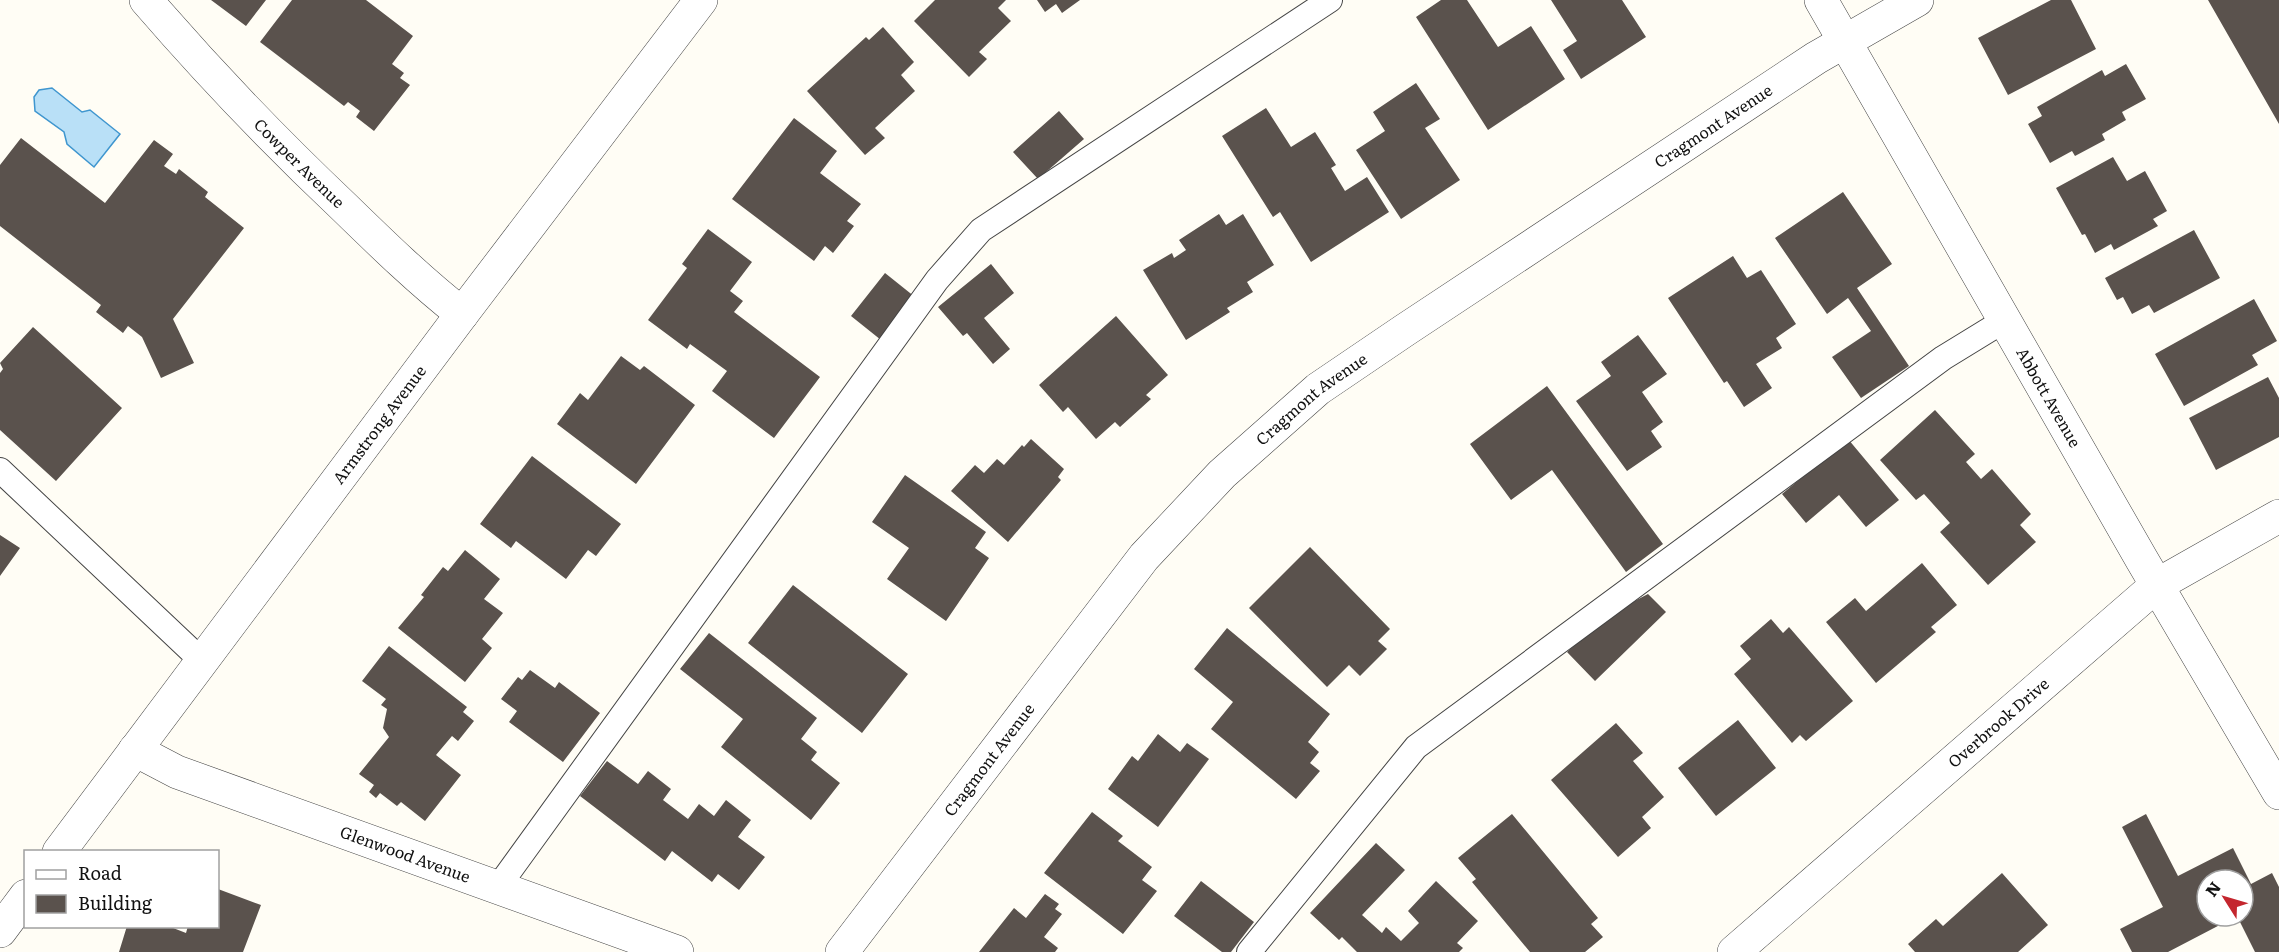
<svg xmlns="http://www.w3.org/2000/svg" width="2279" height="952" viewBox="0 0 2279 952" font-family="Literata,serif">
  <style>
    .water { fill: #b9e0f7; stroke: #3f96cf; stroke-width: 1.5 }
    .building { fill: #5a524d; fill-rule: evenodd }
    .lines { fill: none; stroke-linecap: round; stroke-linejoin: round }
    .service-casing { stroke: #444; stroke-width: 26 }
    .minor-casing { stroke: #444; stroke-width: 34 }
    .tertiary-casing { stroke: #444; stroke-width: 34 }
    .service { stroke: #fff; stroke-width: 24 }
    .minor { stroke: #fff; stroke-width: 33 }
    .tertiary { stroke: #fff; stroke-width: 33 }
    .labels { text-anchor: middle; stroke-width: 6; stroke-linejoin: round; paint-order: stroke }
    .street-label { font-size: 16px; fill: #111; stroke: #fff }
  </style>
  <rect width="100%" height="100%" fill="#fffdf5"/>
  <!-- water -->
  <path class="water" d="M52,88L82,112L90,110L120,134L94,167L67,144L64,132L35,111L34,97L39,90Z"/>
  <!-- building -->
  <path class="building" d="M211,0H266L246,26Z
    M292,0H366L413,36L392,64L404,73L400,78L410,85L374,131L356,117L360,111L348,102L344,106L260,42Z
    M935,0H1006L998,8L1011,21L979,52L987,59L969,77L914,21Z
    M1037,0H1080L1062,13L1056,4L1045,12Z
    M1441,0H1467L1498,47L1531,26L1565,79L1488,130L1416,17Z
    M1551,0H1622L1646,37L1581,79L1563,50L1577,41Z
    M2051,0H2071L2096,49L2008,95L1978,38Z
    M2208,0H2279V124Z
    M883,27L914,62L901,75L915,91L875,128L885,138L865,155L807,91L866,37L869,40Z
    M2126,64L2146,99L2122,112L2126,120L2102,134L2105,140L2075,156L2072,151L2050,163L2028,124L2042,116L2037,107L2102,70L2105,76Z
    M1416,83L1440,119L1425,128L1460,180L1401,219L1356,150L1385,131L1373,112Z
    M1266,108L1291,147L1315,132L1336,165L1331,168L1345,191L1367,177L1389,212L1311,262L1280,212L1273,217L1222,136Z
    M1059,111L1084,139L1038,179L1013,152Z
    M794,118L837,151L820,173L861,204L847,221L854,226L833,253L825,246L814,261L732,199Z
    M21,138L105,203L154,140L173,154L164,166L176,174L179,169L208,192L205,197L244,228L173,319L194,363L161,378L142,337L128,326L123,333L96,312L101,305L0,226V165Z
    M2113,157L2127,181L2145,171L2167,211L2153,219L2158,226L2114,250L2111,244L2095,253L2085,234L2082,235L2056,188Z
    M1843,192L1892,264L1857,288L1909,366L1861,398L1832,357L1871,331L1848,298L1827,314L1775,238Z
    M1219,214L1226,225L1243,214L1274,265L1247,282L1253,292L1227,308L1230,312L1186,340L1143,270L1172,253L1174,258L1186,250L1179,240Z
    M708,229L752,262L730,291L743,301L734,312L820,377L774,438L712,391L727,371L690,344L687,349L648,320L687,268L682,264Z
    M2194,230L2220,278L2154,313L2149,305L2132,314L2123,297L2117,300L2105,278Z
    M1733,256L1747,278L1761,270L1796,324L1776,338L1782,348L1756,364L1772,388L1744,407L1727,381L1724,383L1668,298Z
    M991,264L1014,293L984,318L1010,349L993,364L967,333L963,336L938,307Z
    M885,273L920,301L886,344L851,316Z
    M2254,299L2277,341L2252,355L2258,365L2184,406L2155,354Z
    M1116,316L1168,375L1146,395L1151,399L1120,427L1115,422L1096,439L1068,407L1063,412L1039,385Z
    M33,327L122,408L56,481L0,430V373L3,369L0,363Z
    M1638,335L1667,374L1642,392L1663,422L1651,431L1662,447L1627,471L1576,401L1611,376L1601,362Z
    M621,356L640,370L644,366L695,405L636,484L557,424L580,393L588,400Z
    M2268,377L2279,398V437L2216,470L2189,418Z
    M1547,386L1663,544L1626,572L1552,470L1511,500L1470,444Z
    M1935,410L1975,454L1966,462L1981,479L1992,469L2031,514L2020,525L2036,542L1988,585L1940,532L1950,523L1924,494L1916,500L1880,460Z
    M1031,439L1064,469L1058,477L1061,480L1008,542L951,491L975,465L984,473L997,459L1004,465L1022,445L1024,447Z
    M1848,439L1899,500L1866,527L1839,495L1806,523L1782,494Z
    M532,456L621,524L596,556L588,550L566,579L516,541L511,548L480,524Z
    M905,475L986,532L975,548L989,558L946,621L887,579L909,548L872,522Z
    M0,535L20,548L0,576Z
    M1310,547L1390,629L1378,641L1387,649L1360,676L1349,665L1327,687L1249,608Z
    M465,550L500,579L484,599L503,613L482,639L492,648L465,682L398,628L424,597L421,595L443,567L448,571Z
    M1922,563L1957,605L1931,627L1936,632L1876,683L1826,622L1855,598L1866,611Z
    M793,585L908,674L862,733L748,643Z
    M1648,594L1666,612L1595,681L1567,652L1606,616Z
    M1771,619L1783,633L1789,627L1853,701L1806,741L1800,735L1792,743L1734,674L1751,659L1740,646Z
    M1227,628L1330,714L1308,742L1319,752L1310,763L1320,771L1296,799L1211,729L1233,702L1194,669Z
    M709,633L817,718L801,739L817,752L811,760L840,783L811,820L721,747L743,719L680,669Z
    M389,646L467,707L463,712L474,721L458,741L452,736L436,755L461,775L425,821L401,802L397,806L380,793L376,798L369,792L374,785L359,774L389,737L383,728L387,709L381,705L386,699L362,681Z
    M530,670L555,688L559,682L600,713L563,762L509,722L517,711L501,699L518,677L522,680Z
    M1738,720L1776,768L1716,816L1678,768Z
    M1616,723L1643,753L1633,761L1664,797L1642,817L1651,828L1618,857L1551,780Z
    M1158,734L1180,752L1187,743L1209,759L1158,827L1108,789L1132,756L1138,761Z
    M607,761L638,784L648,771L671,789L663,800L688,819L699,804L714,816L726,800L751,820L738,837L765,857L739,890L718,874L712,882L672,851L665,861L580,796Z
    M1092,812L1123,836L1118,841L1152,867L1142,880L1157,891L1123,934L1044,873Z
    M1512,814L1598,918L1591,924L1603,937L1585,952H1530L1472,882L1476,879L1458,858Z
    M2146,814L2178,876L2233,848L2251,884L2272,873L2279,887V952H2255L2237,916L2168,952H2132L2120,929L2163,907L2122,827ZM2207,880H2243V916H2207Z
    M1376,843L1405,870L1362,915L1382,933L1386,927L1401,941L1419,923L1408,911L1436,881L1478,921L1457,943L1463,948L1459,952H1357L1342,937L1339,940L1310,913Z
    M2002,873L2048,925L2018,952H1915L1908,944L1936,919L1943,926Z
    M1201,881L1254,922L1231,952H1222L1174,916Z
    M218,889L261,905L243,952H119L127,926H168L186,933L188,926H218Z
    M1045,894L1059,904L1055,909L1062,914L1044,937L1058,948L1055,952H979L1014,908L1026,918Z"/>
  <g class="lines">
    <defs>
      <path id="service" d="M0,470L201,660
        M498,887L937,280L981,230L1330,0
        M1249,952L1416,747L1943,358L2005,320"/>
      <g id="minor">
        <path id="s1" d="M146,0C209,73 274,141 344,207C382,244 420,281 462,314"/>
        <path id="s2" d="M135,750L177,772L677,952"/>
        <path id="s3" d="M842,952L1144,557L1222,474L1318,389L1405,330L1816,58L1917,0"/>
        <path id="s4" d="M1734,952L2157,585L2279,516"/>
      </g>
      <g id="tertiary">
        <path id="s5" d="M1821,0L2142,560L2279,793"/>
        <path id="s6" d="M59,852L462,314L701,0"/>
        <path d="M0,931L26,896"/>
      </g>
    </defs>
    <!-- service casing -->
    <use href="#service" class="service-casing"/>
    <!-- minor casing -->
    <use href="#minor" class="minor-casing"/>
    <!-- tertiary casing -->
    <use href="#tertiary" class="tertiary-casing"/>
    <!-- service -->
    <use href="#service" class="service"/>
    <!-- minor -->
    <use href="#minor" class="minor"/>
    <!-- tertiary -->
    <use href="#tertiary" class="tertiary"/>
  </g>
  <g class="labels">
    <!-- street labels -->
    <g class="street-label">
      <text dy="6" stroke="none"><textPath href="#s3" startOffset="1214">Cragmont Avenue</textPath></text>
      <text dy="6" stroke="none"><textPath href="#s1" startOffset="224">Cowper Avenue</textPath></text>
      <text dy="6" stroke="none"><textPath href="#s5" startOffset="458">Abbott Avenue</textPath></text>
      <text dy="6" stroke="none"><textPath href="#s3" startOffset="728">Cragmont Avenue</textPath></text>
      <text dy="6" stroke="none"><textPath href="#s6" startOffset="534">Armstrong Avenue</textPath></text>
      <text dy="6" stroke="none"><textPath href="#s4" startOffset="350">Overbrook Drive</textPath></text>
      <text dy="6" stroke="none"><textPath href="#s3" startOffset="242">Cragmont Avenue</textPath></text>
      <text dy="6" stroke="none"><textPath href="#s2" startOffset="290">Glenwood Avenue</textPath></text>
    </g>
  </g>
  <!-- legend -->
  <rect x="24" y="850" width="195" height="78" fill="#ffffff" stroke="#a0a0a0" stroke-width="1.5"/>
  <rect x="36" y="870" width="30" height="9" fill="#ffffff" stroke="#a0a0a0" stroke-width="1.5"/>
  <text x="78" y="880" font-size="18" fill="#111111">Road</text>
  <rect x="36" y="895" width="30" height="18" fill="#5a524d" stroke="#a0a0a0" stroke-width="1.5"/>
  <text x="78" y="910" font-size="18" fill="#111111">Building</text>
  <!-- north arrow -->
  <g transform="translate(2225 898) rotate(307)"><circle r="28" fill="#ffffff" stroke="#a0a0a0" stroke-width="1.5"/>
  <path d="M0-4.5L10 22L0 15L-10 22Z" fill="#c4262e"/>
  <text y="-9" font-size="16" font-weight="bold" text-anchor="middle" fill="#111111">N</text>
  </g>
</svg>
